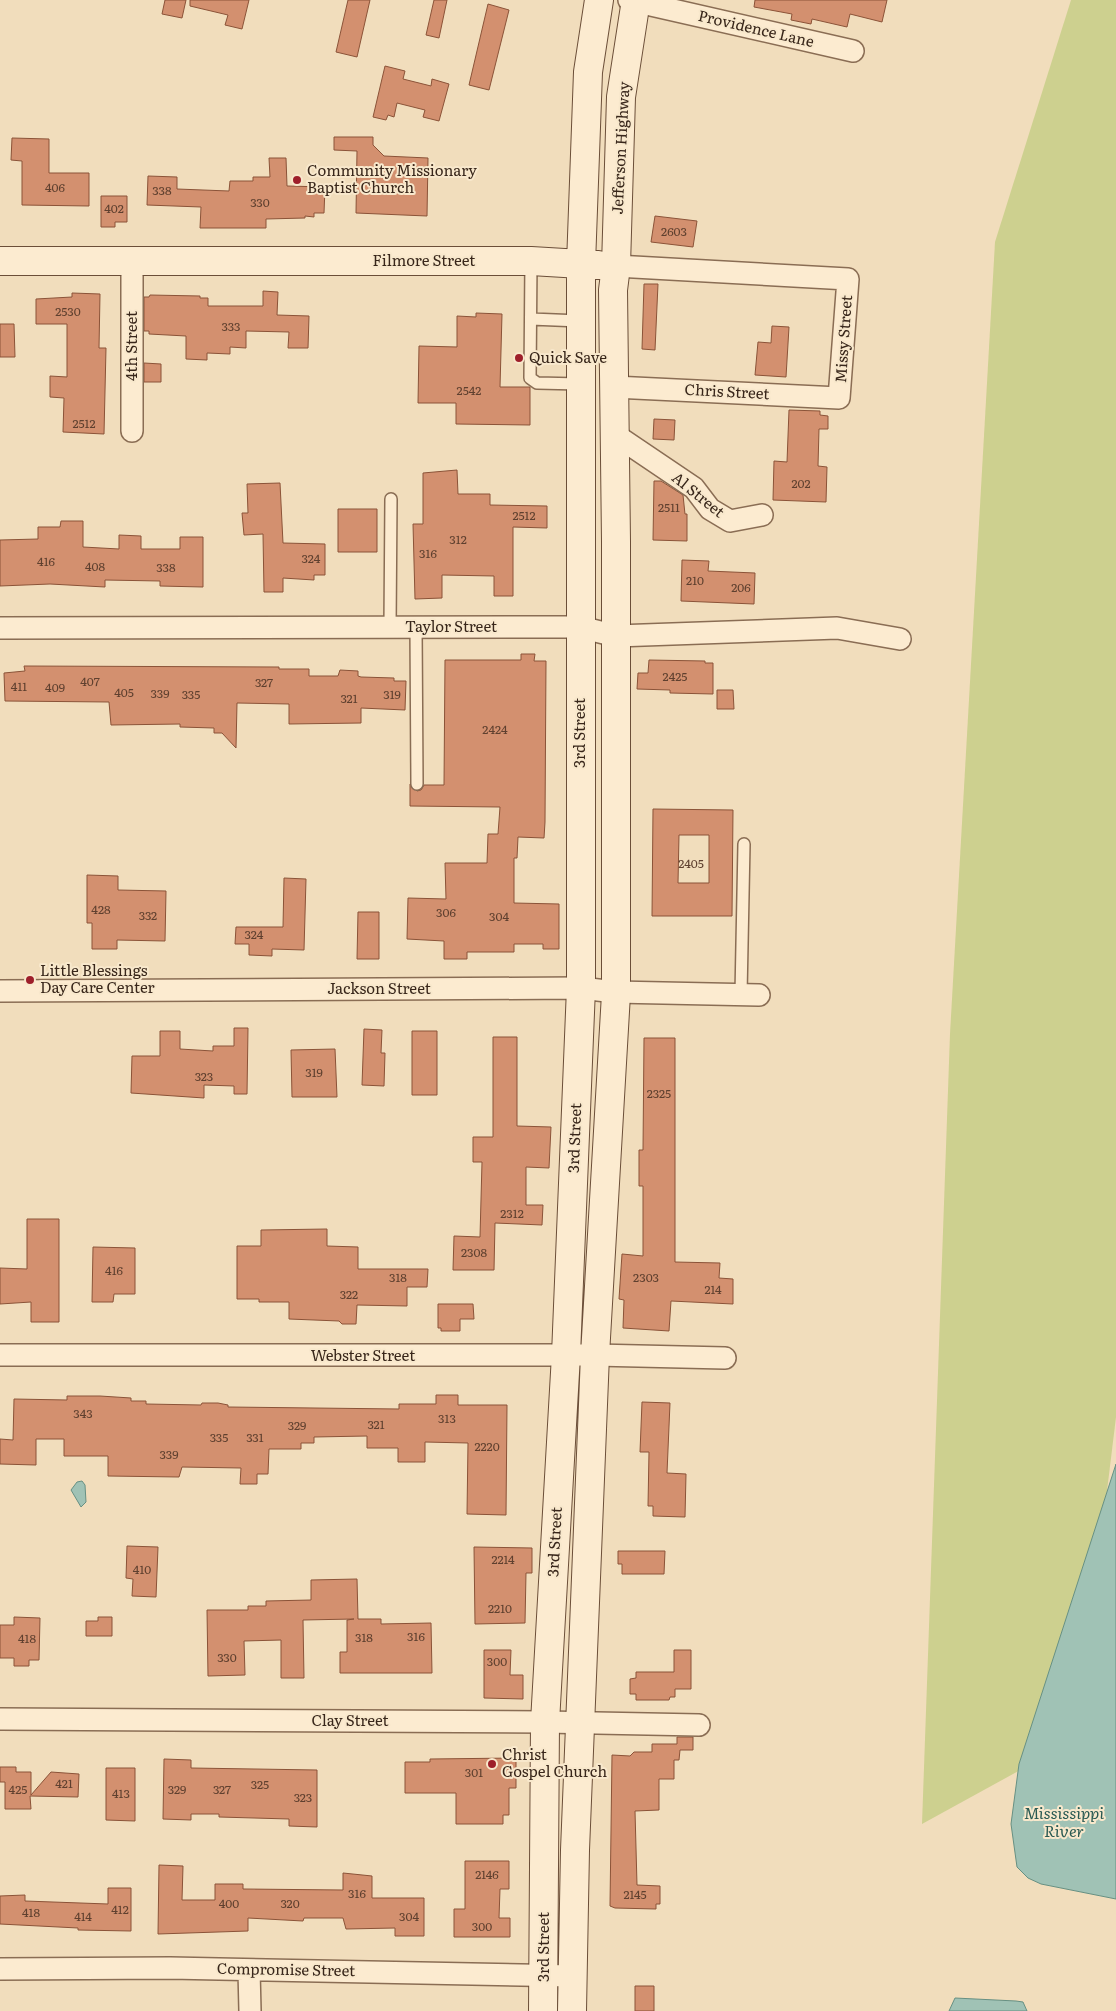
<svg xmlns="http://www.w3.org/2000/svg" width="1116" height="2011" viewBox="0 0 1116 2011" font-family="Literata,serif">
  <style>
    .green { fill: #cdd08f }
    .water { fill: #a0c2b5; stroke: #679083 }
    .building { fill: #d3906f; stroke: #8b5338; fill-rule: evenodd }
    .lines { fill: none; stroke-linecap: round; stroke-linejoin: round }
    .lane-casing { stroke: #8a6d54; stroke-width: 14 }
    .street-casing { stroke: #8a6d54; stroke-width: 24 }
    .secondary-casing { stroke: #6b4e38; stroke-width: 30 }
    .lane { stroke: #fcebd0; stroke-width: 11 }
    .street { stroke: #fcebd0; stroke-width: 21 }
    .secondary { stroke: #fcebd0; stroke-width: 28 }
    .poi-dot { fill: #9e1f2a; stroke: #f8e8cc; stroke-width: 2 }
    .labels { text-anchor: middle; stroke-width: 4; stroke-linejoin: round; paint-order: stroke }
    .number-label { font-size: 12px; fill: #5f402f }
    .street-label { font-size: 15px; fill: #38261a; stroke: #f8e8cc }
    .poi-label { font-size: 15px; fill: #38261a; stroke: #f8e8cc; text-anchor: start }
    .water-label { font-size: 16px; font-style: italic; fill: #285952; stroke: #f8e8cc }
  </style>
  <rect width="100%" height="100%" fill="#f1ddbc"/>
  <!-- green -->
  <path class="green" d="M1071,0H1116V1417L1106,1499L1064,1746L922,1824L950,1034L995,242Z"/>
  <!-- water -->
  <path class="water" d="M1116,1464V1899L1041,1884L1028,1878L1017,1867L1011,1824L1019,1764Z
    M82,1481L85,1485L86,1502L81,1507L71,1490L77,1482Z
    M955,1998L1016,2001L1023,2002L1027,2011H949Z"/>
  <!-- building -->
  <path class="building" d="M165,0H186L182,18L162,14Z
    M190,0H249L242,29L225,25L228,15L190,6Z
    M348,0H370L357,57L336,52Z
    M434,0H447L439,38L426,35Z
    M755,0H887L882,22L850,14L847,27L812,19L811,24L791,20L792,14L754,7Z
    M488,4L509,10L489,90L469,85Z
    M385,66L405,71L403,79L431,86L432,79L449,84L439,121L423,117L425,110L397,103L394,117L388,115L386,120L373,117Z
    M334,137H373V145L384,156L428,158L427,216L356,213L357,151L334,150Z
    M12,138L49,139V173H89V206L22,205V161L11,160Z
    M269,158H286L287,186L325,187L324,213H314V217L305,216V218L266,219V228H200L201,207L147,205L148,176L177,177V189L229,191L230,181H253V177H270Z
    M101,196H127V222H115V227H101Z
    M655,216L697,221L693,247L651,242Z
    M644,284H658L655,350L642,349Z
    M263,291L278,292L277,315L309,316L308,348H288L289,332L246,331V348L230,347V354L207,353V360L186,359V336L149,334V331H144V297H149L150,295L200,296V298H208V306H263Z
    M72,293L100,294L99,348H106L104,434L63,432L64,398L50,397V376L67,377V324H36V299L72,297Z
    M476,313L502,314L500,387H530V425L456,424V403H418L419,346L457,347V316L476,317Z
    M0,324H14L15,357H0Z
    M772,326L789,327L786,377L755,375L758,342L771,343Z
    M144,363L161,364V382H144Z
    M789,410L820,411V415L828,416V429H819L818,466L827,467L826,502L773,500L774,461L787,462Z
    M654,419L675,420L674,440L653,439Z
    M457,470L458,494H490V505L547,506V528L513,527V596H494V576L442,575V598L415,599L413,524H423V473Z
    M654,481H661L683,495L685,514H687V541L653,540Z
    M280,483L283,543L325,544V575H314V580L283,578V592H264L263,534L244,535L242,513H248L247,484Z
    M338,509H377V552H338Z
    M61,521H83V547L119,549V535L141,536V549H180V537H203V587L160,586V581L105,580V587L50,584L0,586V540L38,539V527H60Z
    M682,560L709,561L708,571L755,573L754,604L681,601Z
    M521,654H535L534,661H546L545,822L544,838L518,837L517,858H514V903L559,904V949H543V944H514V952H467V959H444V941L407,939L408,898L446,899L445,863H487L488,834H498L500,807L410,806V784L417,791L421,790L424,785H444L445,660H521Z
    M649,660L705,661V663H713V694L670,693V690L637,689L638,673H648Z
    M24,666L279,667V669H309V676H338L340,670L358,671V676L361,677L394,678V681H406L405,710L361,708V723L289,724V704L237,703L236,748L222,733H214V728L180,727V724L111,725L109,702L5,701L4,673L25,671Z
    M717,690H733L734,709H717Z
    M653,809L733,810L732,916H652ZM679,835H709V883H678Z
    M87,875L118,876V890L166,891L165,941L117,940V949H92V923H87Z
    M284,878L306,879L304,950L272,949V956L249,955V944H235L236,927H283Z
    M358,912H379V959H357Z
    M234,1028H248L247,1094H234V1086L204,1085V1098L131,1093L132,1056H160V1031H180V1049L213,1051V1046H234Z
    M364,1029L382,1030L381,1053H385L384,1086L362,1085Z
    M412,1031H437V1095H412Z
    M493,1037H517V1126L551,1127L549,1168L526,1167V1205H543L542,1225L495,1223L494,1270H453L454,1236L480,1237L482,1162H473V1137H493Z
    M644,1038H675V1262L720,1263L719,1278L733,1279V1304L671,1301L669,1331L623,1328L624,1300L619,1299L622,1254L643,1256V1186H639V1150H643Z
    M335,1049L337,1097H292L291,1050Z
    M27,1219H59V1322H31V1302L0,1304V1268L27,1269Z
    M327,1229V1246L358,1247V1269H428L427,1287H407V1306L357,1305L356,1324H342L339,1321L289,1319V1302H259V1299H237V1246H261V1230Z
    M93,1247L135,1248V1294H114L113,1302H92Z
    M438,1304H473L474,1319H460V1331H441V1328H438Z
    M436,1395H458V1405H507L506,1515L467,1514L468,1443L425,1442V1462H398V1448H367V1436L314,1437V1443H301V1449H269L268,1474H257V1484H240L241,1468L182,1467L179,1477L108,1476V1456H64V1439H36V1465L0,1464V1439L13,1440L14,1399L67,1400V1396H100L131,1398V1401H146V1404L201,1405L202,1403H218L228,1405V1407L399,1409V1404H436Z
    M642,1402L670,1403L667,1473L686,1474L685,1517L653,1516V1506H648L649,1452H640Z
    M127,1546L158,1547L156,1597L132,1596L133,1579L126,1578Z
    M474,1547L532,1548V1573H526L525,1623L475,1624Z
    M618,1551H665L664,1574H622V1564H618Z
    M357,1579L358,1619H381V1624L431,1623L432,1673H340V1652H347V1620L354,1619L303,1620L304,1678H281V1640L244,1641L245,1675L208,1676L207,1610H248V1606H266V1601L311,1600V1580Z
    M14,1617L40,1618L39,1660H29V1666H14V1658H0V1625H14Z
    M98,1617H112V1636H86V1621H98Z
    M484,1650H511L510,1675H523V1699L484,1698Z
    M674,1650H691V1689H675V1697H670L669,1700H636V1694H630V1679L636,1678V1672H674Z
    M677,1737H693V1750H680L679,1760H674V1779H659V1810L635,1811L637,1885L660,1886V1904H656V1909L615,1908L610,1906L612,1755L630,1756L634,1752H652V1744H677Z
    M516,1758V1788H509V1815H503V1824H456V1793H405V1762H430V1759Z
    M164,1759L191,1760V1768L317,1770V1827L289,1826V1819L219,1817V1814H191V1820L163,1819Z
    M0,1767H16V1772H31V1795L51,1772L79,1774L78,1797L30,1796L31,1809H5V1782H0Z
    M106,1768H135V1821L106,1820Z
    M465,1861H509V1889H500L499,1918H510V1937H454V1909H465Z
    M159,1865L183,1866L182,1900H215V1884H243V1889L343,1890V1873L372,1876V1898H424V1936H395V1928L346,1929L343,1918H304L303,1921L248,1918V1931L158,1934Z
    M108,1888H131V1931L78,1930V1928L0,1924V1896L25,1895V1901L108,1904Z
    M635,1986H654V2011H635Z"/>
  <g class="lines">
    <defs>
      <path id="lane" d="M531,261L530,378L537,383L580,384
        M531,319L580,321
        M390,627L391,499
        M416,627L417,784
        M741,994L744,844"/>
      <path id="street" d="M629,0L853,51
        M614,387L839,398L848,279L616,266
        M132,431V261
        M614,434L694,488L710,509L730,521L762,515
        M0,628L580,627L616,636L837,628L900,639
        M0,991L581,988L615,992L759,995
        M0,1355H595L725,1358
        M0,1719L545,1722L699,1725
        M0,1969L170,1968L573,1976
        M249,1970L250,2011"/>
      <path id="secondary" d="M0,261H531L598,265
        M543,2011L545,1722L566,1355L581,988V264L588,72L599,0
        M572,2011L575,1850L595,1355L616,994V542L613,290L616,266L621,97L636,0"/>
    </defs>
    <!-- lane casing -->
    <use href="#lane" class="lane-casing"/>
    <!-- street casing -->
    <use href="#street" class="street-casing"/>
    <!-- secondary casing -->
    <use href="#secondary" class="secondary-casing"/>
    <!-- lane -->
    <use href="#lane" class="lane"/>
    <!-- street -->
    <use href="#street" class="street"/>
    <!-- secondary -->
    <use href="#secondary" class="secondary"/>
  </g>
  <!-- markers -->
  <g class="poi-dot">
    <circle cx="297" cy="180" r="5"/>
    <circle cx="519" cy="358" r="5"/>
    <circle cx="30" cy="980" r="5"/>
    <circle cx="492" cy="1764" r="5"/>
  </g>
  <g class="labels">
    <!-- number labels -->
    <g class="number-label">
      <text x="55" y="192">406</text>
      <text x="162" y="195">338</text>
      <text x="260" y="207">330</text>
      <text x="114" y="213">402</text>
      <text x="674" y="236">2603</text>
      <text x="68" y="316">2530</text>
      <text x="231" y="331">333</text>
      <text x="469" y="395">2542</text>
      <text x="84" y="428">2512</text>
      <text x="801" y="488">202</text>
      <text x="669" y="512">2511</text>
      <text x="524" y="520">2512</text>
      <text x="458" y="544">312</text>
      <text x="428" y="558">316</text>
      <text x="311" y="563">324</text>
      <text x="46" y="566">416</text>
      <text x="95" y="571">408</text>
      <text x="166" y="572">338</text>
      <text x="695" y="585">210</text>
      <text x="741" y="592">206</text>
      <text x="675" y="681">2425</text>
      <text x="90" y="686">407</text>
      <text x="264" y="687">327</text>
      <text x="19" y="691">411</text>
      <text x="55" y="692">409</text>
      <text x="124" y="697">405</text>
      <text x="160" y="698">339</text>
      <text x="191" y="699">335</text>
      <text x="392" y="699">319</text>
      <text x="349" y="703">321</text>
      <text x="495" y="734">2424</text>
      <text x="691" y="868">2405</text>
      <text x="101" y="914">428</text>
      <text x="446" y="917">306</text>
      <text x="148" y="920">332</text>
      <text x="499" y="921">304</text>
      <text x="254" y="939">324</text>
      <text x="314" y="1077">319</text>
      <text x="204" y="1081">323</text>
      <text x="659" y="1098">2325</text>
      <text x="512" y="1218">2312</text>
      <text x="474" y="1257">2308</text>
      <text x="114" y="1275">416</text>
      <text x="398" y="1282">318</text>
      <text x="646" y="1282">2303</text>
      <text x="713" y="1294">214</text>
      <text x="349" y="1299">322</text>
      <text x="83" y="1418">343</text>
      <text x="447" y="1423">313</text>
      <text x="376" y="1429">321</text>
      <text x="297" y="1430">329</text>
      <text x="219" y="1442">335</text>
      <text x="255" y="1442">331</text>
      <text x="487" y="1451">2220</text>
      <text x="169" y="1459">339</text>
      <text x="503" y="1564">2214</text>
      <text x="142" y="1574">410</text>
      <text x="500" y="1613">2210</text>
      <text x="416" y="1641">316</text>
      <text x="364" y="1642">318</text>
      <text x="27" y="1643">418</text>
      <text x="227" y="1662">330</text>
      <text x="497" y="1666">300</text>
      <text x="474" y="1777">301</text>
      <text x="64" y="1788">421</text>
      <text x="260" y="1789">325</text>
      <text x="18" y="1794">425</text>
      <text x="177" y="1794">329</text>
      <text x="222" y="1794">327</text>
      <text x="121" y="1798">413</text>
      <text x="303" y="1802">323</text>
      <text x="487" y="1879">2146</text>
      <text x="357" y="1898">316</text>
      <text x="635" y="1899">2145</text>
      <text x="229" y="1908">400</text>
      <text x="290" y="1908">320</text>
      <text x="120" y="1914">412</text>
      <text x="31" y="1917">418</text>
      <text x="83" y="1921">414</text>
      <text x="409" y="1921">304</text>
      <text x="482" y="1931">300</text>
    </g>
    <!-- street labels -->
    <g class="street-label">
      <text transform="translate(756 29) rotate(13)" y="5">Providence Lane</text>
      <text transform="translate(621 148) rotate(-87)" y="5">Jefferson Highway</text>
      <text x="424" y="266">Filmore Street</text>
      <text transform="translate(844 339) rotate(-86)" y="5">Missy Street</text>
      <text transform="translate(132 346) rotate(-90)" y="5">4th Street</text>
      <text transform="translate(727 392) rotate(3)" y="5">Chris Street</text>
      <text transform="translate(698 495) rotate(39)" y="5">Al Street</text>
      <text x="451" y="632">Taylor Street</text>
      <text transform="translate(580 733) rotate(-90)" y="5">3rd Street</text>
      <text x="379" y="994">Jackson Street</text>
      <text transform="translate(575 1138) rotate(-88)" y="5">3rd Street</text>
      <text x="363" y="1361">Webster Street</text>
      <text transform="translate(555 1542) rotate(-87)" y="5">3rd Street</text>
      <text x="350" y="1726">Clay Street</text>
      <text transform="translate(544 1947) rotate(-90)" y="5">3rd Street</text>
      <text transform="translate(286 1970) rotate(1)" y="5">Compromise Street</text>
    </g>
    <!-- poi labels -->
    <g class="poi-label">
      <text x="307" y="176">Community Missionary<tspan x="307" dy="17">Baptist Church</tspan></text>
      <text x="529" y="363">Quick Save</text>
      <text x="40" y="976">Little Blessings<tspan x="40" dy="17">Day Care Center</tspan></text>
      <text x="502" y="1760">Christ<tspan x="502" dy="17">Gospel Church</tspan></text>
    </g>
    <!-- water labels -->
    <g class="water-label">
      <text x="1064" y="1819">Mississippi<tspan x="1064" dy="18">River</tspan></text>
    </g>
  </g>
</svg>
